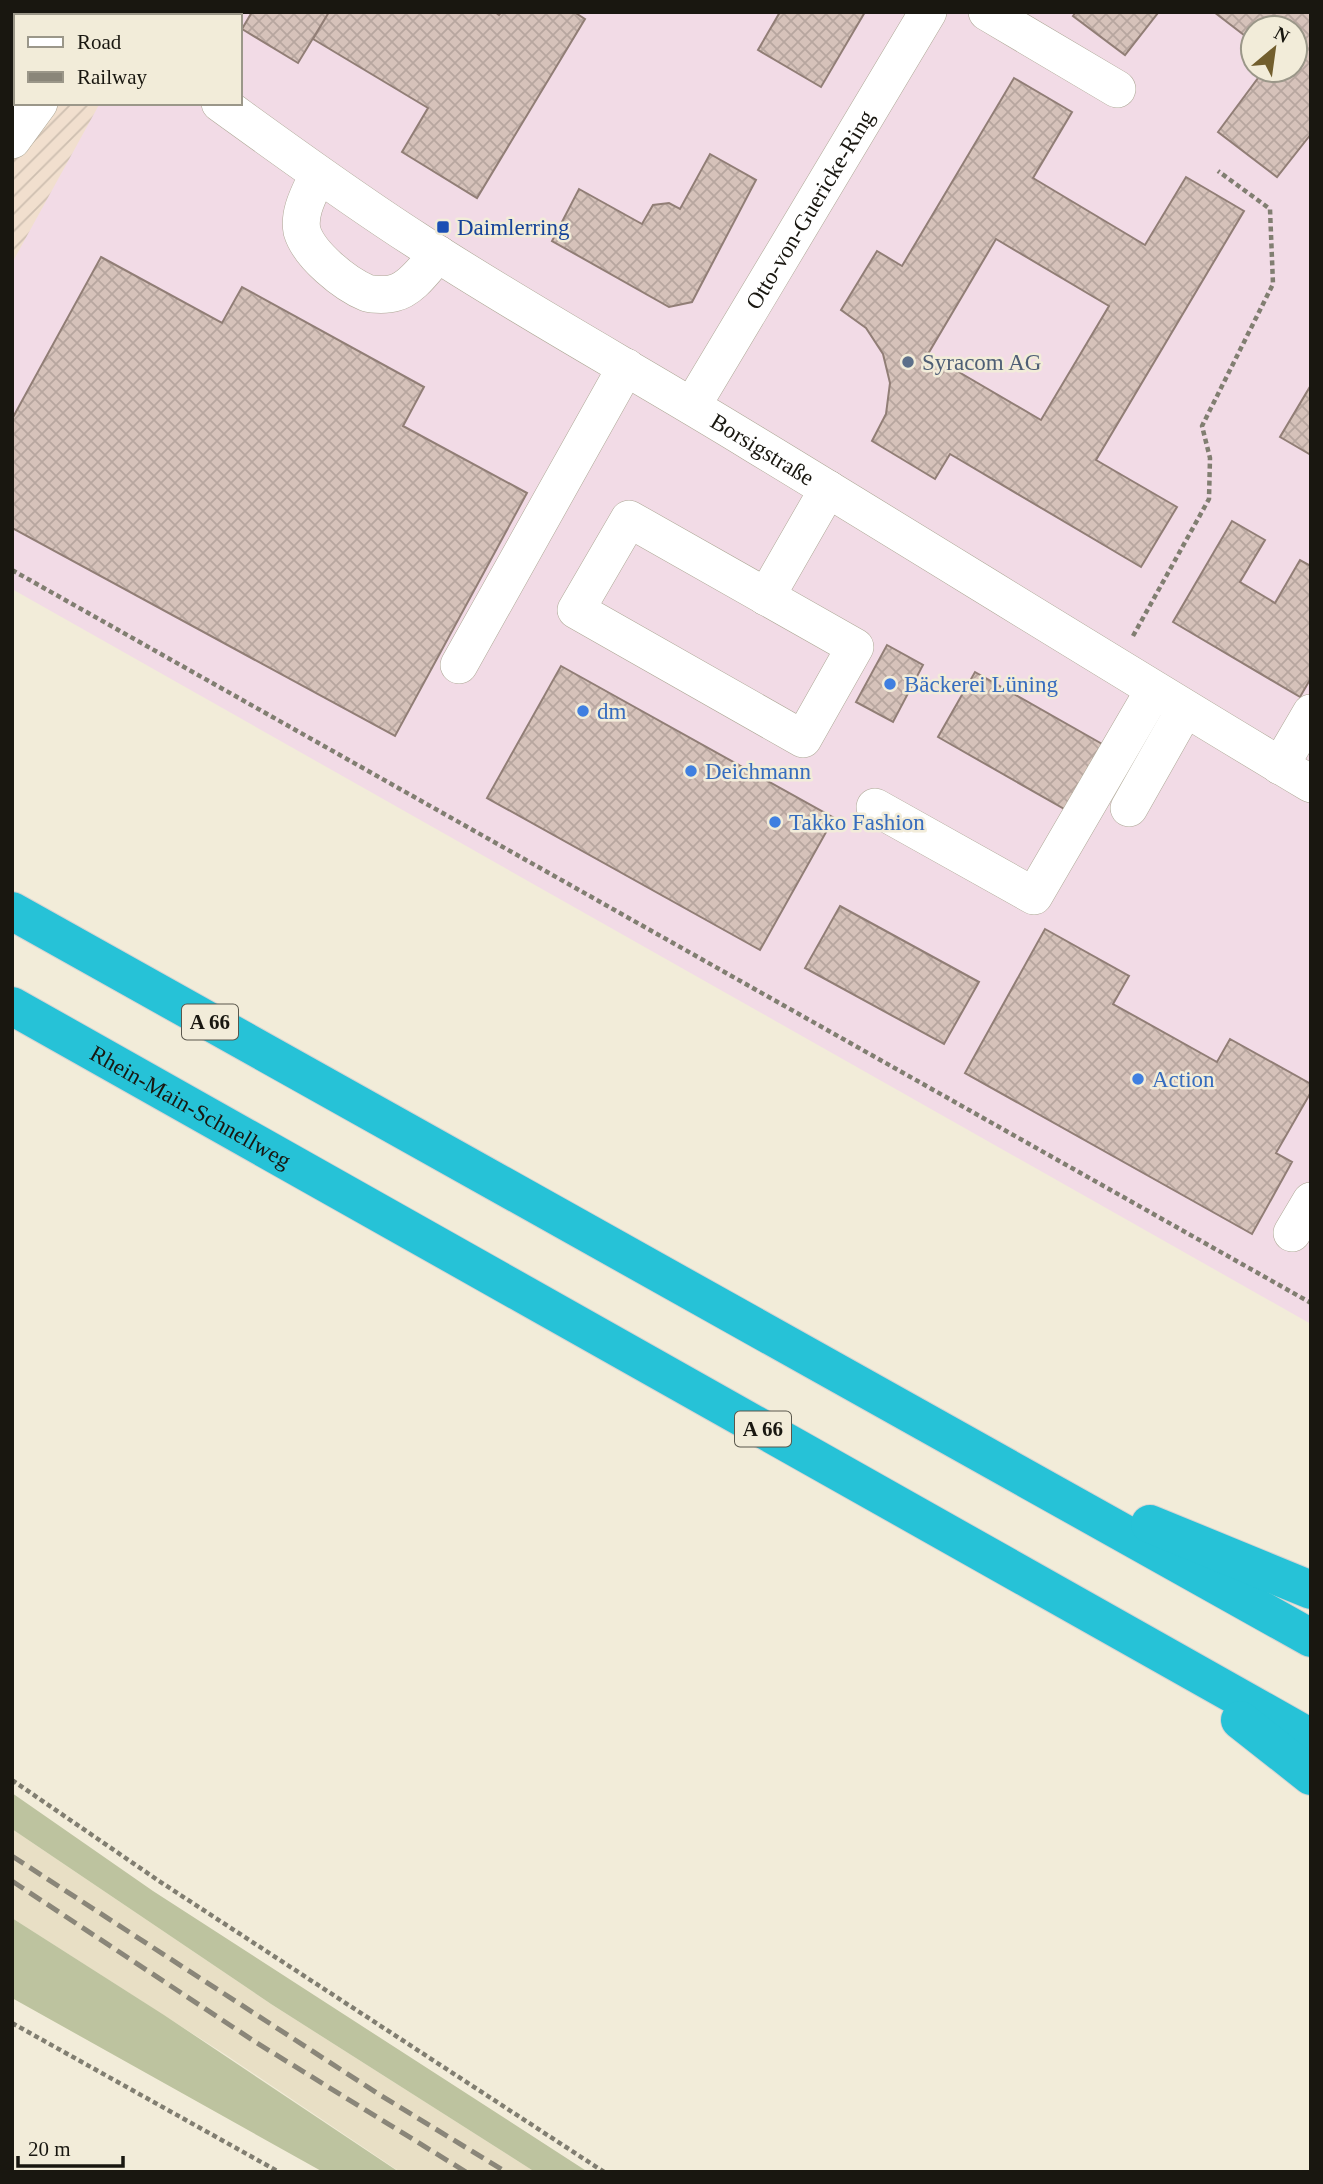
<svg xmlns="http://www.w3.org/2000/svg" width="1323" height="2184" viewBox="0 0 1323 2184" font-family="'Times New Roman',serif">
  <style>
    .commercial { fill: #f2dbe6; fill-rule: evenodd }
    .industrial { fill: url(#industrial-furrows) }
    .built { fill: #e8dfc5 }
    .grass { fill: #bdc39f }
    .building { fill: url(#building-cross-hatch); stroke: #917e76; stroke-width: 2; fill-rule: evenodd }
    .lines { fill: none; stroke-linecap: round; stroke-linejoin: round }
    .minor-casing { stroke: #ada795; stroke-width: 38 }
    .highway-casing { stroke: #d6d5d4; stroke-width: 40 }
    .path { stroke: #817e71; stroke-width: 4.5; stroke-dasharray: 5 3.5; stroke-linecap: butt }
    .minor { stroke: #fff; stroke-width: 37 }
    .highway { stroke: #26c2d7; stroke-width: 38 }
    .rail { stroke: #8a8679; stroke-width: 5; stroke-dasharray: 14 7; stroke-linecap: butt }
    .transit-dot { fill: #1a4fb4; stroke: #f2ecd9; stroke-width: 2.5 }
    .service-dot { fill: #5c6f8a; stroke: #f2ecd9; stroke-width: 2.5 }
    .shop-dot { fill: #3f7fe0; stroke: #f2ecd9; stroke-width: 2.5 }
    .labels { text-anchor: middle; stroke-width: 5; stroke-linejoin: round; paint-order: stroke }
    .shield { fill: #f2ecd9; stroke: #5a574c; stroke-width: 2 }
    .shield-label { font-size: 21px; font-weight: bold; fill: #191710 }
    .street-label { font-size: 23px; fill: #191710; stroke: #f2ecd9 }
    .transit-label { font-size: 23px; fill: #164399; stroke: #f2ecd9; text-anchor: start }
    .service-label { font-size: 23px; fill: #4e5e75; stroke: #f2ecd9; text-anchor: start }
    .shop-label { font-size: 23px; fill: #366cbe; stroke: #f2ecd9; text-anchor: start }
  </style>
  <defs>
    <pattern id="industrial-furrows" width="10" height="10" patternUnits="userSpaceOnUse" patternTransform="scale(1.75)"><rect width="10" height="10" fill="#f1dfce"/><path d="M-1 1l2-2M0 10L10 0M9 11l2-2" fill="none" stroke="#cebfb0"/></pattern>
    <pattern id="building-cross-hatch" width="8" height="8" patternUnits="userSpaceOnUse" patternTransform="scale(1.75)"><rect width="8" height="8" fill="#d6c2ba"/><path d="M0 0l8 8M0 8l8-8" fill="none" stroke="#b7a69f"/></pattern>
  </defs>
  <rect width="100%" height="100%" fill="#f2ecd9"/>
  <!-- commercial -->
  <path class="commercial" d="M12,12H1311V1324L12,589ZM16,16H240V103H16ZM1253,28H1295V70H1253Z"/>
  <!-- industrial -->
  <path class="industrial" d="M12,12H25L29,16H16V103H100L12,263Z"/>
  <!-- built -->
  <path class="built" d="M12,1829L271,2004L535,2172H400L226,2055L12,1918Z"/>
  <!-- grass -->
  <path class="grass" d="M12,1793L153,1891L588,2172H535L271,2004L12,1829Z
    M12,1918L164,2015L399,2172H323L12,1998Z"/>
  <!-- building -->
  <path class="building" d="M252,12H329L298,63L242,29Z
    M329,12H495L499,15L501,12H574L585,19L477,198L402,152L428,108L313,39Z
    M780,12H865L821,87L758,50Z
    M1076,12H1163L1158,13L1125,55L1073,16Z
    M1214,12H1311V134L1277,177L1218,132L1264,70H1295V28H1253V42Z
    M1014,78L1072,112L1033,178L1145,245L1186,177L1244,211L1096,460L1177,507L1141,567L950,454L935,479L872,441L886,414L890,383L883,354L866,328L841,310L877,251L902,266ZM996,239L1109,306L1041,420L928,354Z
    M710,154L756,180L692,302L669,307L552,241L579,189L642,224L653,205L669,203L680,209Z
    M101,257L222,323L242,287L424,387L403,426L527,493L395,736L12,528V419Z
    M1311,385V455L1280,437Z
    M1232,521L1265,540L1240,582L1275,603L1300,560L1311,566V678L1300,697L1173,622Z
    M887,645L923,665L893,722L856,702Z
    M561,666L834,818L760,950L487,798Z
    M975,672L1111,749L1073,814L938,737Z
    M840,906L979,982L944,1044L805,968Z
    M1045,929L1129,976L1113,1004L1217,1062L1230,1039L1311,1084V1092L1276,1153L1292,1162L1252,1234L965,1073Z"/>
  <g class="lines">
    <defs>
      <g id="minor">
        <path d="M97,12L102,16"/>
        <path d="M987,12L1117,89"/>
        <path id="s1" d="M220,103C285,150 349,197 416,240C526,312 642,375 754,444C940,557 1124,672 1311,784"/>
        <path d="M12,140L39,103"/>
        <path d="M318,174C311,191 298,211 302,231C309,255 345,284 367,293C374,295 388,295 394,293C412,289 426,267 438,254"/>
        <path id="s2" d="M692,406L928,12"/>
        <path d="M629,519L855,647L803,739L576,610Z"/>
        <path d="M766,597L828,489"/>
        <path d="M459,665L626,367"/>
        <path d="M1280,766L1311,713"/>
        <path d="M875,807L1034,896L1154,690"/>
        <path d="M1129,808L1185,709"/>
        <path d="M1292,1233L1311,1201"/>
      </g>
      <g id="highway">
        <path d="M12,911L1311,1638"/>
        <path id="s3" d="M12,1006L1311,1738"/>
        <path d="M1150,1524L1311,1590"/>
        <path d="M1240,1720L1311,1776"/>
      </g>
    </defs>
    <!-- minor casing -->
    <use href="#minor" class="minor-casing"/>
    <!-- highway casing -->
    <use href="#highway" class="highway-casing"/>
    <!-- path -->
    <path class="path" d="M12,570L1311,1303
      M1133,636L1209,499L1210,458L1202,426L1273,284L1270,209L1218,171
      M12,1780L159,1881L604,2172
      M12,2023L279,2172"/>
    <!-- minor -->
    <use href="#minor" class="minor"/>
    <!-- highway -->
    <use href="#highway" class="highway"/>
    <!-- rail -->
    <path class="rail" d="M12,1856L380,2095L506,2172
      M12,1881L257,2043L466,2172"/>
  </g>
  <!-- markers -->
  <rect class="transit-dot" x="436" y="220" width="14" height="14" rx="3.5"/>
  <circle class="service-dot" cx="908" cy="362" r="7"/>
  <g class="shop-dot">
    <circle cx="890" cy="684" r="7"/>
    <circle cx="583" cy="711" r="7"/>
    <circle cx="691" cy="771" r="7"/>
    <circle cx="775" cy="822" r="7"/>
    <circle cx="1138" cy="1079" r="7"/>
  </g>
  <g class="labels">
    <!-- shield labels -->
    <g class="shield">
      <rect x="182" y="1004.5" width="56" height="35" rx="5"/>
      <rect x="735" y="1411.5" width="56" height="35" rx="5"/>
    </g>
    <g class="shield-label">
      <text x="210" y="1029">A 66</text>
      <text x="763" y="1436">A 66</text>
    </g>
    <!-- street labels -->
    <g class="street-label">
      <text dy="8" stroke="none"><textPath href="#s2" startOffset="229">Otto-von-Guericke-Ring</textPath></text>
      <text dy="8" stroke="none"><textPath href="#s1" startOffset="644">Borsigstraße</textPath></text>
      <text dy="8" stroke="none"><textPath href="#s3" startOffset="205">Rhein-Main-Schnellweg</textPath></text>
    </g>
    <!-- transit labels -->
    <g class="transit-label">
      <text x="457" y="235">Daimlerring</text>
    </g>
    <!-- service labels -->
    <g class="service-label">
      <text x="922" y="370">Syracom AG</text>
    </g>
    <!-- shop labels -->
    <g class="shop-label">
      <text x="904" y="692">Bäckerei Lüning</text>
      <text x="597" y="719">dm</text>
      <text x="705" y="779">Deichmann</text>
      <text x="789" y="830">Takko Fashion</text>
      <text x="1152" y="1087">Action</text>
    </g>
  </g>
  <!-- border -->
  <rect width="1323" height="2184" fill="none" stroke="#191710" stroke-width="28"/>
  <!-- legend -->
  <rect x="14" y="14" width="228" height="91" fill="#f2ecd9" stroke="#9b9789" stroke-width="2"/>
  <rect x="28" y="37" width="35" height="10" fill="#ffffff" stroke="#9b9789" stroke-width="2"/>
  <text x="77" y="49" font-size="21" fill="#191710">Road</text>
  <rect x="28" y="72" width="35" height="10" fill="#8a8679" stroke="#9b9789" stroke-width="2"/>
  <text x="77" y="84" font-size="21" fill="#191710">Railway</text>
  <!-- north arrow -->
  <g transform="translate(1274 49) rotate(29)"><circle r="33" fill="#f2ecd9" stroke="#9b9789" stroke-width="2"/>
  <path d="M0-5L12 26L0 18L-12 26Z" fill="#725e2d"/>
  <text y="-10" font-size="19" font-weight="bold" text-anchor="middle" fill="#191710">N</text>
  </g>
  <!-- scale -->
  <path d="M18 2156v10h105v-10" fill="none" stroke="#191710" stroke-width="3.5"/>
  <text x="28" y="2156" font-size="21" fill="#191710" stroke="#f2ecd9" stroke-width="5" paint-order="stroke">20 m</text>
</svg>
